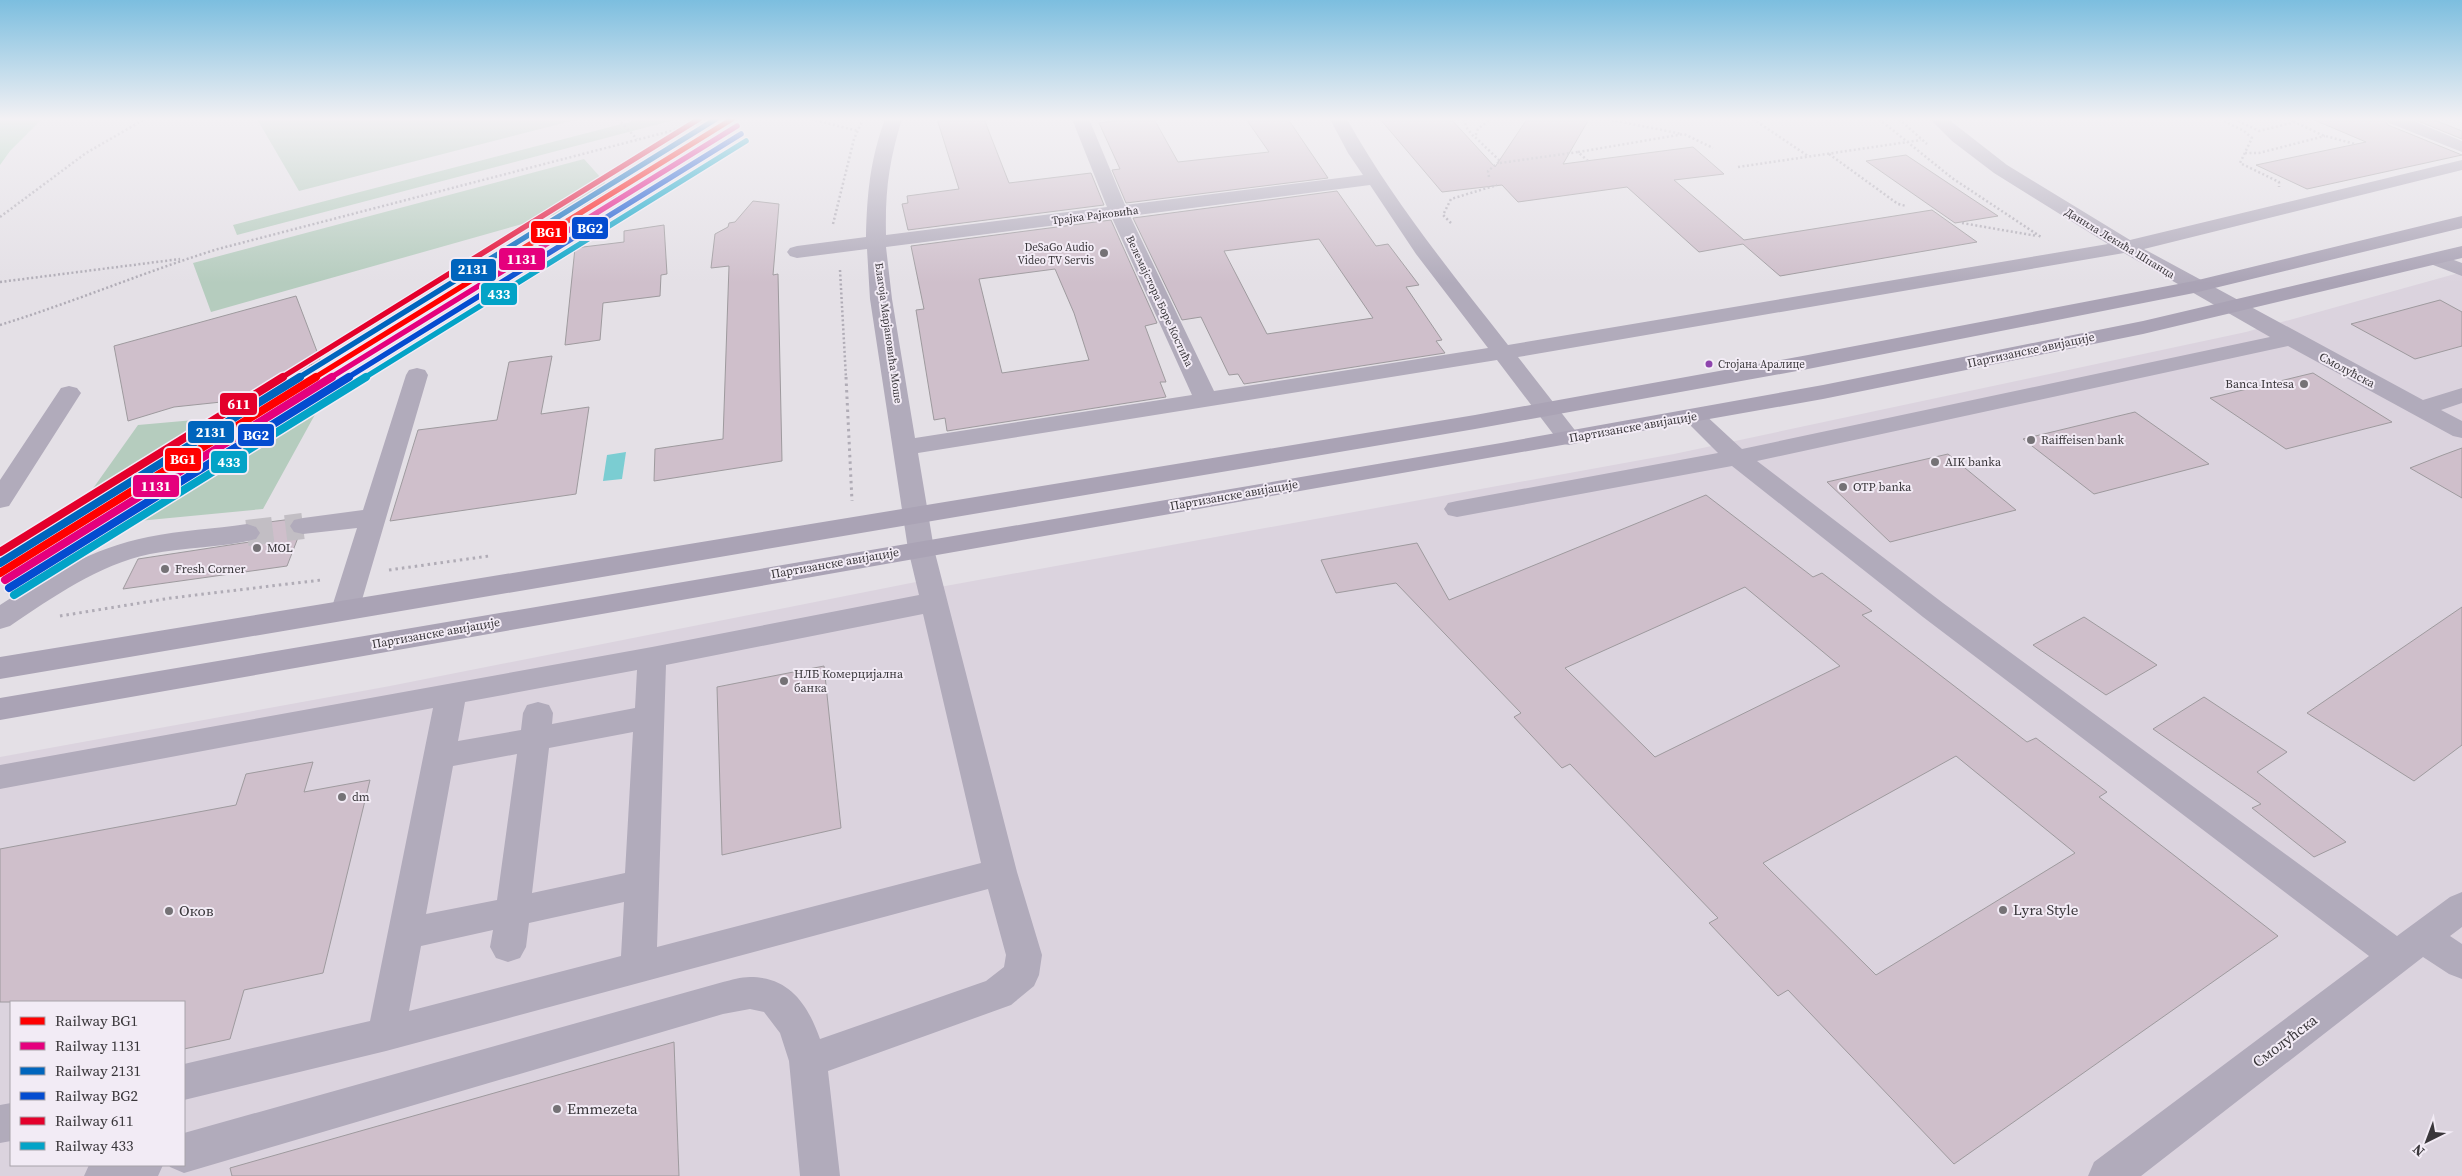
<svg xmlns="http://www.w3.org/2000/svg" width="2462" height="1176" viewBox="0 0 2462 1176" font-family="'Source Serif 4',serif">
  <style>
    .built { fill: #dbd3de; fill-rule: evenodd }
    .green { fill: #b5ccbe }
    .forest { fill: #aad2b9 }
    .water { fill: #7bcdd2 }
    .building { fill: #cfbfcb; stroke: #9e9a9e; fill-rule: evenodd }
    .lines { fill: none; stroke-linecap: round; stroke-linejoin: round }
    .minor-tunnel { stroke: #c2bec4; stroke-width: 26; stroke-dasharray: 26 13; stroke-linecap: butt }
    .path-far1 { stroke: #b0acb6; stroke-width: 2.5; stroke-dasharray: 2 2.5; stroke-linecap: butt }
    .path { stroke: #b0acb6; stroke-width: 3; stroke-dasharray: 2.5 4; stroke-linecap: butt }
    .minor { fill: #b1abbb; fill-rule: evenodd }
    .major { fill: #aaa3b5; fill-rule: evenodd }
    .rail-1-far1-casing { stroke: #f2ebf5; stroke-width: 8 }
    .rail-1-casing { stroke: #f2ebf5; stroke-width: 11 }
    .rail-2-far1-casing { stroke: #f2ebf5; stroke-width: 8 }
    .rail-2-casing { stroke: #f2ebf5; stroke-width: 11 }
    .rail-3-far1-casing { stroke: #f2ebf5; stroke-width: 8 }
    .rail-3-casing { stroke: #f2ebf5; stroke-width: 11 }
    .rail-4-far1-casing { stroke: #f2ebf5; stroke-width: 8 }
    .rail-4-casing { stroke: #f2ebf5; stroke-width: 11 }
    .rail-5-far1-casing { stroke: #f2ebf5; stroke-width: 8 }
    .rail-5-casing { stroke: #f2ebf5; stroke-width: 11 }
    .rail-6-far1-casing { stroke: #f2ebf5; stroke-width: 8 }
    .rail-6-casing { stroke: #f2ebf5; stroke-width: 11 }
    .rail-1-far1 { stroke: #f00; stroke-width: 5.5 }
    .rail-1 { stroke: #f00; stroke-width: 8 }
    .rail-2-far1 { stroke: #e5007d; stroke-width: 5.5 }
    .rail-2 { stroke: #e5007d; stroke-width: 8 }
    .rail-3-far1 { stroke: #0065bd; stroke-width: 5.5 }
    .rail-3 { stroke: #0065bd; stroke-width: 8 }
    .rail-4-far1 { stroke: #044cd0; stroke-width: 5.5 }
    .rail-4 { stroke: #044cd0; stroke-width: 8 }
    .rail-5-far1 { stroke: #e4002b; stroke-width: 5.5 }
    .rail-5 { stroke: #e4002b; stroke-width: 8 }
    .rail-6-far1 { stroke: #03a3c7; stroke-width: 5.5 }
    .rail-6 { stroke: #03a3c7; stroke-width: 8 }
    .poi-dot { fill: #757276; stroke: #f2ebf5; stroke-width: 2 }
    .bus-dot { fill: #8e44ad; stroke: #f2ebf5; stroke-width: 2 }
    .labels { text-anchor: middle; stroke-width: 4; stroke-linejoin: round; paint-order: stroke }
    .far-street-label { font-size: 11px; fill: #39363a; stroke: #f2ebf5 }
    .far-poi-label { font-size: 11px; fill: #39363a; stroke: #f2ebf5; text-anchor: end }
    .bus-label { font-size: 11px; fill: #39363a; stroke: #f2ebf5; text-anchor: start }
    .street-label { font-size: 12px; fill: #39363a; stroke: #f2ebf5 }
    .poi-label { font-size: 12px; fill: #39363a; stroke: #f2ebf5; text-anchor: start }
    .near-poi-label { font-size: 15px; fill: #39363a; stroke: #f2ebf5; text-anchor: start }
    .near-street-label { font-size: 15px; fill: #39363a; stroke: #f2ebf5 }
    .line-badge { stroke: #f2ebf5; stroke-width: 2 }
    .badge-label { font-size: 14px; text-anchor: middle; font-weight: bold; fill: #fff }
  </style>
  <rect width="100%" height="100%" fill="#e4e0e6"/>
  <!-- built -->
  <path class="built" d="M2462,272V1176H0V757L390,686L926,580L929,589L1674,454L2246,332ZM11,1002H184V1165H11Z"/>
  <!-- green -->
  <path class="green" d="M257,119H579L299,191Z
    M641,119H678L237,235L233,225Z
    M584,159L618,197L211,312L193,263Z
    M318,409L263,509L65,528L138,425Z"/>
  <!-- forest -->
  <path class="forest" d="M0,119H42L10,151L0,165Z"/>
  <!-- water -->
  <path class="water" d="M626,452L622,479L603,481L607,455Z"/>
  <!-- building -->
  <path class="building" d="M937,119H984L1009,183L1091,173L1104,205L908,230L902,204L908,203L907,196L959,189Z
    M1131,119H1154L1178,162L1269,152L1246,119H1288L1328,178L1126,203L1112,170L1120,169L1099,123Z
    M1380,119H1451L1495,167L1527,119H1589L1563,164L1693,147L1724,174L1674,180L1744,240L1932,210L1977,242L1780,276L1743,244L1699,252L1627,187L1518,202L1502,185L1442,192Z
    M2312,119H2384L2388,125L2462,155L2307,189L2256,165L2366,142Z
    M2413,119H2432L2462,131V139Z
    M1906,155L1948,183L1998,216L1955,223L1866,161Z
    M1337,191L1376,246L1388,244L1419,285L1406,287L1442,340L1436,341L1445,353L1244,384L1238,374L1229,375L1201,317L1182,320L1133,218ZM1319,239L1373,318L1267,334L1224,251Z
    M753,201L779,204L773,275L778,274L782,461L654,481L655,449L723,439L729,266L711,268L715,234L728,227L729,223L735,222Z
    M1111,220L1157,323L1145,326L1166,382H1160L1166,397L947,431L945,418L934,420L916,310L924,309L911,246ZM1055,269L1074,313L1089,360L1002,373L979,279Z
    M664,225L667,274L661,275L660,296L603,303L600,340L565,345L575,248L624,242V231Z
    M296,296L321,362L310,365L297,394L174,407L128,421L114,346Z
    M2440,300L2462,312V346L2415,359L2351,324Z
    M552,356L541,414L589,407L576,494L390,521L418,430L497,420L509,362Z
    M2313,373L2392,422L2286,449L2210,398Z
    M2135,412L2209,464L2094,494L2023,439Z
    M2462,448V498L2410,468L2443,455Z
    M1948,454L2016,510L1890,542L1827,482Z
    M1706,495L1813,577L1822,573L1872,611L1862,615L2027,742L2036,738L2107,792L2099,797L2278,936L1954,1164L1788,990L1778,996L1709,923L1718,918L1570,764L1562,768L1514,717L1521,713L1396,583L1336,593L1321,560L1417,543L1449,600ZM1745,587L1840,666L1655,757L1565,668ZM1956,756L2075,853L1876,975L1763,863Z
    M292,519L288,527L292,533L299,535L287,566L123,589L138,559L256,541L262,532L254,524Z
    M2462,607V745L2414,781L2307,713Z
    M2084,617L2157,665L2106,695L2033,645Z
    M824,666L841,828L722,855L717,687Z
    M2204,697L2287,752L2257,772L2346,842L2314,857L2252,808L2261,804L2153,729Z
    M313,762L304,792L370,780L323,973L244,990L230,1039L184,1049V1002H0V849L236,805L246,774Z
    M674,1042L679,1176H232L230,1168Z"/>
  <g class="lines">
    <!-- minor-tunnel -->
    <path class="minor-tunnel" d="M247,533L303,526"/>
    <!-- path-far1 -->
    <path class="path-far1" d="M618,119L637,139
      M811,119L858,131
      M1464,119L1466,127L1474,137
      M1607,119L1682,134
      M1753,119L1808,156
      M1879,119L1952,178L2041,237
      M1899,119L1927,144
      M2220,119L2244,131L2252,138L2240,163L2279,182V187
      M2234,119L2259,131L2295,122L2322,135L2355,144
      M2287,119L2295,122
      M2245,153H2259L2325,136
      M1829,154L1898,204L1906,206
      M1588,161L1578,152L1684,134L1713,148
      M1500,163L1578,152
      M1738,167L1921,140
      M1489,177L1488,171L1500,161L1475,137L1478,129L1490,119
      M0,217L86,153L145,119
      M1451,223L1443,215L1451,199L1497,185
      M1962,223L2037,236
      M833,224L854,139L863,119
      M840,270L846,378
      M0,282L180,259
      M0,325C74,302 144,272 218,249L717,119"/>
    <!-- path -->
    <path class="path" d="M846,377L852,501
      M389,570L489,556
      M60,616L171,598L321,580"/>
    <!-- minor -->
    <path class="minor" d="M885,119H902C889,161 885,191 886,235L1107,207L1072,119H1089L1125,205L1363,175L1348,153L1330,119H1347C1392,200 1451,272 1508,345L2108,244L1994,173L1952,141L1930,119H1948L2007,165L2130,240L2462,160V170L2144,249L2423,400L2462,388V403L2441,410L2462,421V438L2453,436L2288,346L1757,461L1943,603L2397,936L2450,897L2462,892V927L2450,936L2462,944V979L2449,974L2423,957L2141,1176H2088L2094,1162L2369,956L1923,617L1732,466L1457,517L1448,515L1444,509L1448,503L1457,501L1718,453L1682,417L1686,412L1694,410L1702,412L1742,449L2270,337L2124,253L1518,357L1581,438L1578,443L1569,445L1560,443L1497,360L918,453L934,549L1017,872L1042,955L1039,975L1034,986L1011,1005L828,1071L840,1176H800L789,1061L780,1033L764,1012L750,1009L723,1014L184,1173L170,1167L169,1165H184V1133L723,982C731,980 741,977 750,977C790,977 808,1005 820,1039L986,981L1004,967L1006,955L988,889L386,1051L184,1100V1064L370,1021L433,708L0,789V765L652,647L919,595L908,549L870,299L867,249L797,258L790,256L787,252L790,248L797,246L866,237C867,194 870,160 885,119ZM1370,185L1416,254L1488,348L1214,391L1130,216ZM1112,218L1192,395L915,438L892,299L886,247ZM923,614L981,863L657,947L666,665ZM637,670L635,708L552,724L553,713L549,705L538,702L527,705L523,713L521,730L458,741L465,702ZM633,732L625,873L532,893L549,748ZM517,754L497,900L426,914L453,766ZM624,902L621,956L409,1011L421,946L493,930L490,947L496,958L508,962L520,958L526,947L529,923Z
      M2386,119H2409L2462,141V152L2389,123Z
      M2435,253L2462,263V276L2428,263L2425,259L2428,255Z
      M417,368L425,370L428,375L359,610L355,617L345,620L335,617L331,610L357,528L303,534L294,532L290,526L294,520L303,518L363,510L406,375L409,370Z
      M69,386L77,388L81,393L9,506L0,508V480L61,388Z
      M247,524L256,527L260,533L256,539C222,548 185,547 150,554C98,565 53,597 10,626L0,629V605C46,575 94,548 148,537C181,530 214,529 247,524Z
      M11,1103V1141L0,1143V1105Z
      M89,1165H163L158,1176H84Z"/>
    <!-- major -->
    <path class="major" d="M2462,216V228L2194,293L1808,369L1475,429L0,679V657L1475,415L1808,355L2194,281Z
      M2462,246V258L2143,334L1823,399L0,720V698L1501,443L1823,385L2143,321Z"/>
    <defs>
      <path id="rail-1-far1" d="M314,378L732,119"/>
      <path id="rail-1" d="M0,573L316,377"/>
      <path id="rail-2-far1" d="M330,378L737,126"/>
      <path id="rail-2" d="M5,580L332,377"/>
      <path id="rail-3-far1" d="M298,378L716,119"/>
      <path id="rail-3" d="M0,563L300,377"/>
      <path id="rail-4-far1" d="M347,378L741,134"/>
      <path id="rail-4" d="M9,588L349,377"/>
      <path id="rail-5-far1" d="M281,378L699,119"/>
      <path id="rail-5" d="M0,552L283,377"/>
      <path id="rail-6-far1" d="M364,378L746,141"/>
      <path id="rail-6" d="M14,595L366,377"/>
    </defs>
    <!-- rail-1-far1 casing -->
    <use href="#rail-1-far1" class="rail-1-far1-casing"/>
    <!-- rail-1 casing -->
    <use href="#rail-1" class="rail-1-casing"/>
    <!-- rail-2-far1 casing -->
    <use href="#rail-2-far1" class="rail-2-far1-casing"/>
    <!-- rail-2 casing -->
    <use href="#rail-2" class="rail-2-casing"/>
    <!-- rail-3-far1 casing -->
    <use href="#rail-3-far1" class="rail-3-far1-casing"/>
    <!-- rail-3 casing -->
    <use href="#rail-3" class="rail-3-casing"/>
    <!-- rail-4-far1 casing -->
    <use href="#rail-4-far1" class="rail-4-far1-casing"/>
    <!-- rail-4 casing -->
    <use href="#rail-4" class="rail-4-casing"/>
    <!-- rail-5-far1 casing -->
    <use href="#rail-5-far1" class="rail-5-far1-casing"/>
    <!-- rail-5 casing -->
    <use href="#rail-5" class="rail-5-casing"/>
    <!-- rail-6-far1 casing -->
    <use href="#rail-6-far1" class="rail-6-far1-casing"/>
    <!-- rail-6 casing -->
    <use href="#rail-6" class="rail-6-casing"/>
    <!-- rail-1-far1 -->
    <use href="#rail-1-far1" class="rail-1-far1"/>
    <!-- rail-1 -->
    <use href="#rail-1" class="rail-1"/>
    <!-- rail-2-far1 -->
    <use href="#rail-2-far1" class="rail-2-far1"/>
    <!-- rail-2 -->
    <use href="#rail-2" class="rail-2"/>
    <!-- rail-3-far1 -->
    <use href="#rail-3-far1" class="rail-3-far1"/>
    <!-- rail-3 -->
    <use href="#rail-3" class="rail-3"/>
    <!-- rail-4-far1 -->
    <use href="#rail-4-far1" class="rail-4-far1"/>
    <!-- rail-4 -->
    <use href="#rail-4" class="rail-4"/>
    <!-- rail-5-far1 -->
    <use href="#rail-5-far1" class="rail-5-far1"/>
    <!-- rail-5 -->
    <use href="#rail-5" class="rail-5"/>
    <!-- rail-6-far1 -->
    <use href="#rail-6-far1" class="rail-6-far1"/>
    <!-- rail-6 -->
    <use href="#rail-6" class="rail-6"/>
  </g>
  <!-- sky -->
  <linearGradient id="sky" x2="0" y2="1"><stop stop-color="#7cbedf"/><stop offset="0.42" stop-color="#f3f1f4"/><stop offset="1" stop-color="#f3f1f4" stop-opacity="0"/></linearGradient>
  <rect width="2462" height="283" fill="url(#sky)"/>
  <!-- markers -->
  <g class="poi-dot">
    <circle cx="1104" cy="253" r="5"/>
    <circle cx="2304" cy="384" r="5"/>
    <circle cx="2031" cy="440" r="5"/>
    <circle cx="1935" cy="462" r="5"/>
    <circle cx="1843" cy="487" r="5"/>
    <circle cx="257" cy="548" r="5"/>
    <circle cx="165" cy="569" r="5"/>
    <circle cx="784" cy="681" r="5"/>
    <circle cx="342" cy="797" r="5"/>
    <circle cx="2003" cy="910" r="5"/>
    <circle cx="169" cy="911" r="5"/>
    <circle cx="557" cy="1109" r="5"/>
  </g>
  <circle class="bus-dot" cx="1709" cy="364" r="4.5"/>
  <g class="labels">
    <!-- far-street labels -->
    <g class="far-street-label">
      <text transform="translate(1095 215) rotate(-7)" y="4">Трајка Рајковића</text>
      <text transform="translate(2120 243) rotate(31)" y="4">Данила Лекића Шпанца</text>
      <text transform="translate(1160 301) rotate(65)" y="4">Велемајстора Боре Костића</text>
      <text transform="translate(889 333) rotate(82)" y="4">Благоја Марјановића Моше</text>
    </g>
    <!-- far-poi labels -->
    <g class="far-poi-label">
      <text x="1094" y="251">DeSaGo Audio<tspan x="1094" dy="13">Video TV Servis</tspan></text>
    </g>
    <!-- bus labels -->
    <g class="bus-label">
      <text x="1718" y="368">Стојана Аралице</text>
    </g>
    <!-- street labels -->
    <g class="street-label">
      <text transform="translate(2031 350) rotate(-12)" y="4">Партизанске авијације</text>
      <text transform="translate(2347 370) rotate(28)" y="4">Смолућска</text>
      <text transform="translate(1633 427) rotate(-10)" y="4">Партизанске авијације</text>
      <text transform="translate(1234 495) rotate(-10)" y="4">Партизанске авијације</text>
      <text transform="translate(835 563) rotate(-10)" y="4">Партизанске авијације</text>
      <text transform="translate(436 633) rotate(-10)" y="4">Партизанске авијације</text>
    </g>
    <!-- poi labels -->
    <g class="poi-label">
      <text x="2294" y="388" text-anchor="end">Banca Intesa</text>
      <text x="2041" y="444">Raiffeisen bank</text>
      <text x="1945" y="466">AIK banka</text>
      <text x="1853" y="491">OTP banka</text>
      <text x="267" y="552">MOL</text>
      <text x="175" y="573">Fresh Corner</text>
      <text x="794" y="678">НЛБ Комерцијална<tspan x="794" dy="14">банка</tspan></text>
      <text x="352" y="801">dm</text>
    </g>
    <!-- near-poi labels -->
    <g class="near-poi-label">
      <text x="2013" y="915">Lyra Style</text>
      <text x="179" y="916">Оков</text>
      <text x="567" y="1114">Emmezeta</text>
    </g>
    <!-- near-street labels -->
    <g class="near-street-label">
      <text transform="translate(2285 1041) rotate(-37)" y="5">Смолућска</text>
    </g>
  </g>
  <g class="line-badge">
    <rect x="571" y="216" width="38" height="24" rx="5" fill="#044cd0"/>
    <rect x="530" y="220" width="38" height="24" rx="5" fill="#f00"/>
    <rect x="498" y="247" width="48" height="24" rx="5" fill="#e5007d"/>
    <rect x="450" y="258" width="47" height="24" rx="5" fill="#0065bd"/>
    <rect x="480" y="282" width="38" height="24" rx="5" fill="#03a3c7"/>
    <rect x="219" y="392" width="39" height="24" rx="5" fill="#e4002b"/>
    <rect x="187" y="420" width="48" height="24" rx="5" fill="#0065bd"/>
    <rect x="237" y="423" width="38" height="24" rx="5" fill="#044cd0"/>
    <rect x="164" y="447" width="38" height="25" rx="5" fill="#f00"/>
    <rect x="210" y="450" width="38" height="24" rx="5" fill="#03a3c7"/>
    <rect x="132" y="474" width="48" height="24" rx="5" fill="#e5007d"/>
  </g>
  <g class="badge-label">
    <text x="590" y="233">BG2</text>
    <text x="549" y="237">BG1</text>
    <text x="522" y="264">1131</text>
    <text x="473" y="274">2131</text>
    <text x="499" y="299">433</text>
    <text x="239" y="409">611</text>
    <text x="211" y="437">2131</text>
    <text x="256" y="440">BG2</text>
    <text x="183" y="464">BG1</text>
    <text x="229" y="467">433</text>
    <text x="156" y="491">1131</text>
  </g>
  <!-- legend -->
  <rect x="10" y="1001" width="175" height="165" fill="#f2ebf5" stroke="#a8a3aa"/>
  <rect x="20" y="1017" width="25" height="8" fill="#ff0000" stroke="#a8a3aa"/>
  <text x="55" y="1026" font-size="15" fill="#39363a">Railway BG1</text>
  <rect x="20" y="1042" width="25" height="8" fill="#e5007d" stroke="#a8a3aa"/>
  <text x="55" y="1051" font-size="15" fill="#39363a">Railway 1131</text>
  <rect x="20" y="1067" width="25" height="8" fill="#0065bd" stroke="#a8a3aa"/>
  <text x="55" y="1076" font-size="15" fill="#39363a">Railway 2131</text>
  <rect x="20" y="1092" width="25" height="8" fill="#044cd0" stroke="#a8a3aa"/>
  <text x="55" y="1101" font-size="15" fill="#39363a">Railway BG2</text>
  <rect x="20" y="1117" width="25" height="8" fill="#e4002b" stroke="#a8a3aa"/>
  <text x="55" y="1126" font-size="15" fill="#39363a">Railway 611</text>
  <rect x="20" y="1142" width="25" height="8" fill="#03a3c7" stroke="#a8a3aa"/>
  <text x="55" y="1151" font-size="15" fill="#39363a">Railway 433</text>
  <!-- north arrow -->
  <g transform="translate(2427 1141) rotate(222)" stroke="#f2ebf5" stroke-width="4" paint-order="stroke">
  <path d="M0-4L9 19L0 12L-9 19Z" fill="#39363a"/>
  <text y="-8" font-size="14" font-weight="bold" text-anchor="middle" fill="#39363a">N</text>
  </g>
</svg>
